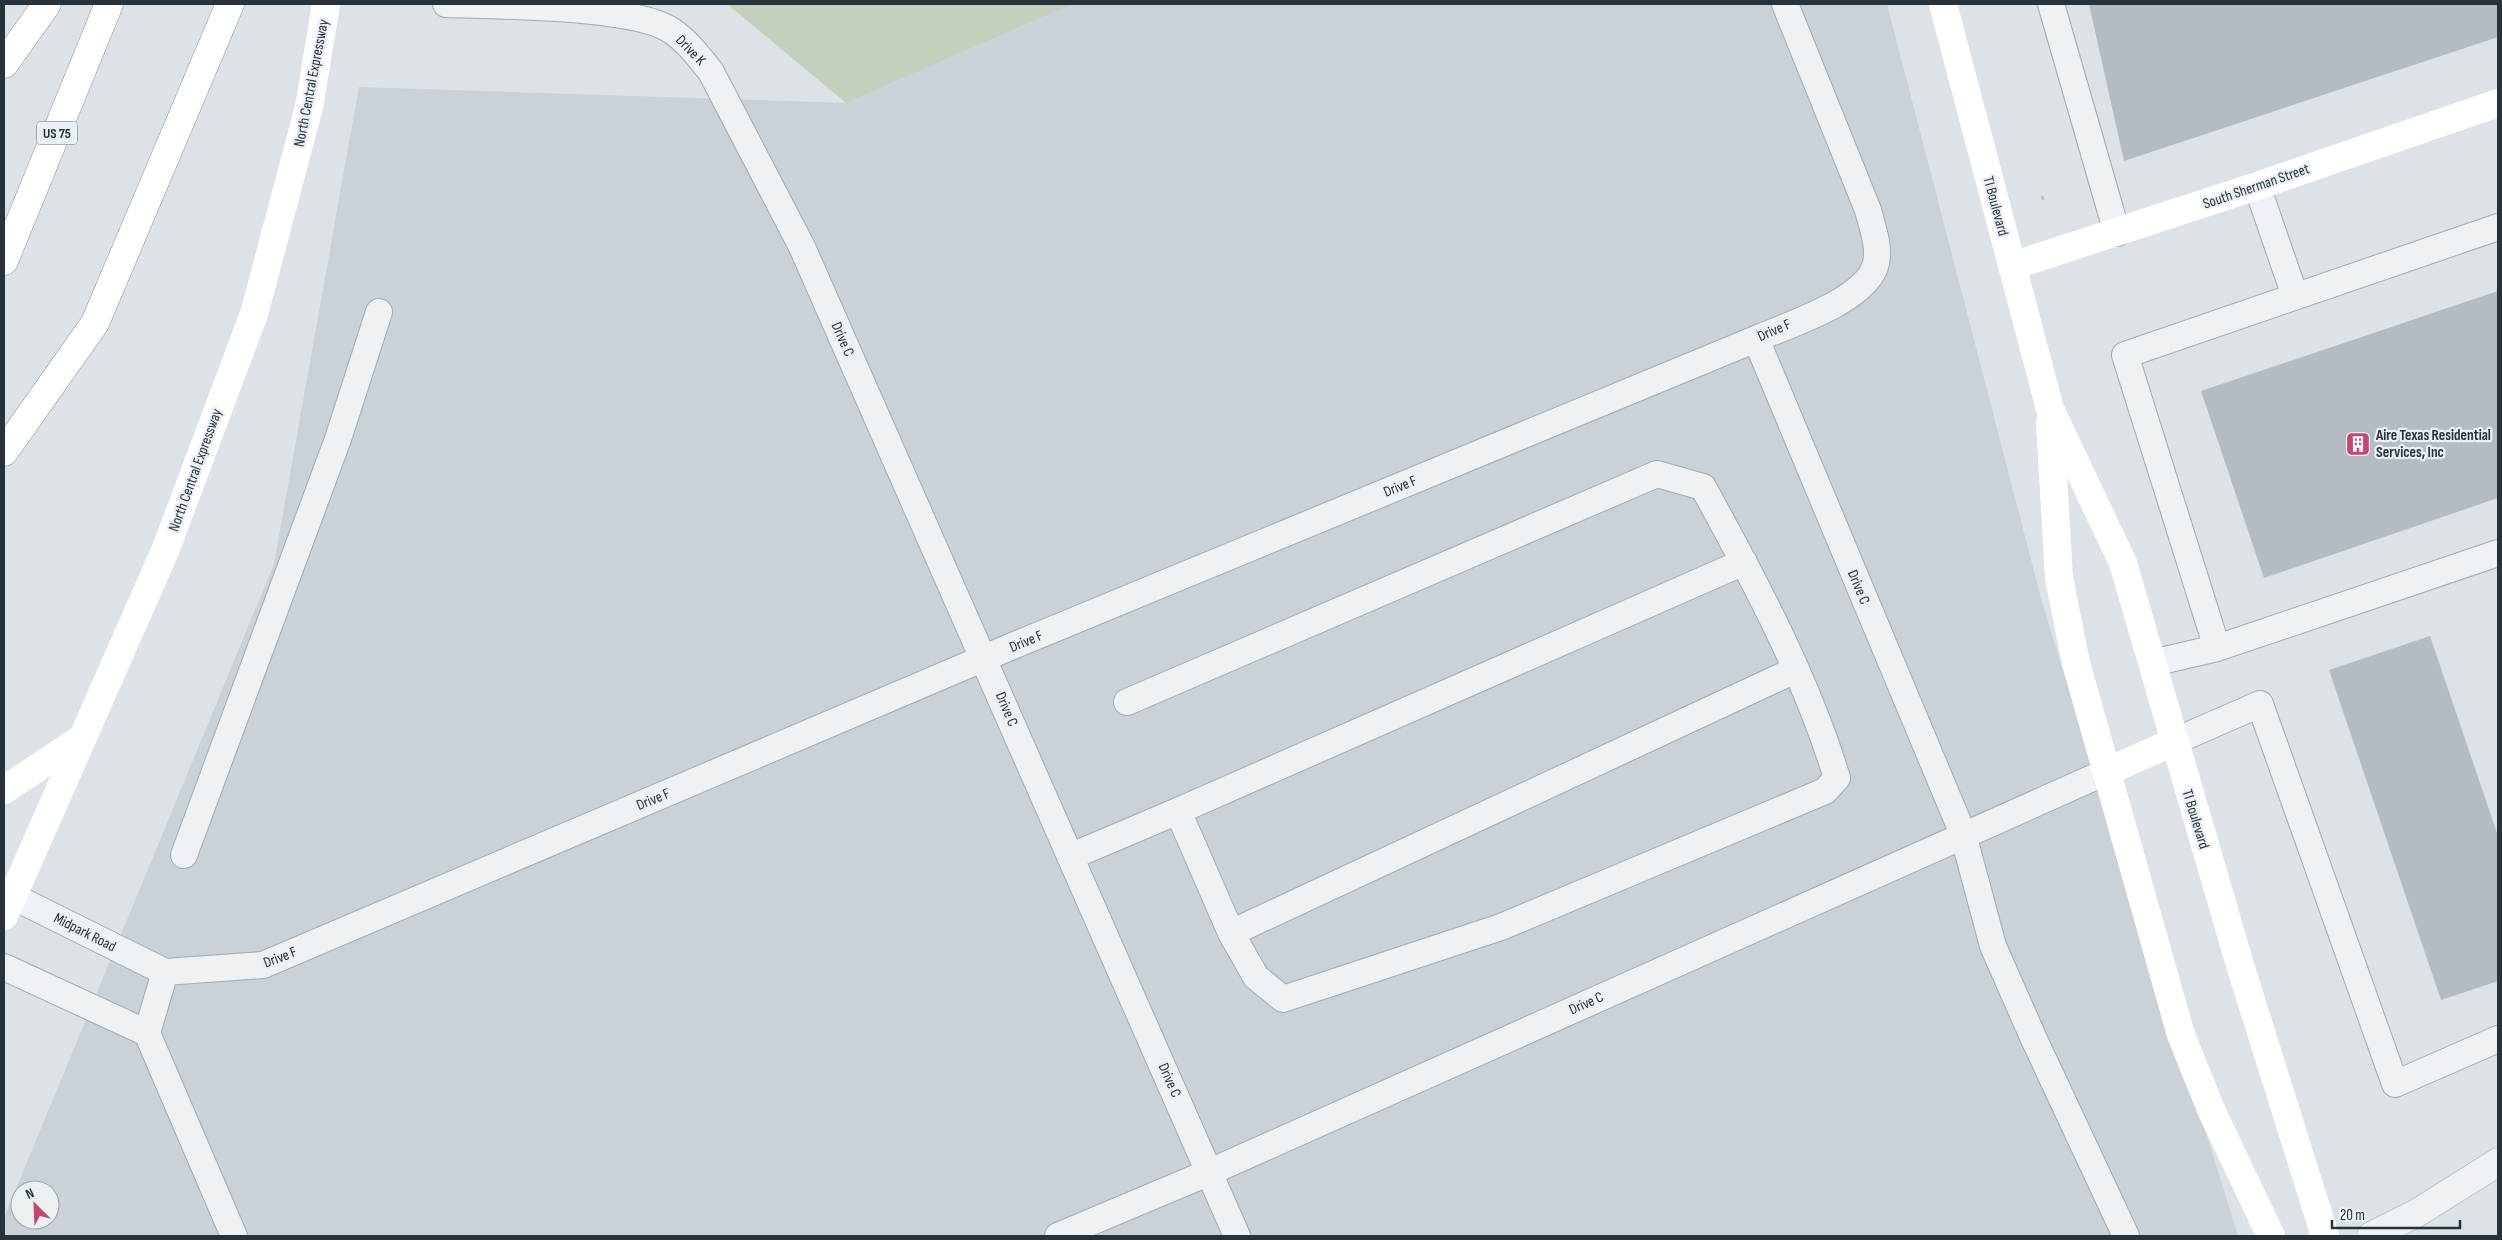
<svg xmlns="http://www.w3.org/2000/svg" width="2502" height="1240" viewBox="0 0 2502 1240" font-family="'Sofia Sans Condensed',sans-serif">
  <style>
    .built { fill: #cad1d7; fill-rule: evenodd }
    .green { fill: #c5cfbe }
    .building { fill: #b4bcc2 }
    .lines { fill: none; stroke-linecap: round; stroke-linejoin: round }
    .lane-casing { stroke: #a2aaaf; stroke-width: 28 }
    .street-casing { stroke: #a2aaaf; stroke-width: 29 }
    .highway-casing { stroke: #85929b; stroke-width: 29 }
    .path { stroke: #bbc0c4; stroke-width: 3; stroke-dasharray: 4 4; stroke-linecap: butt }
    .lane { stroke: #eff2f4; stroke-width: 26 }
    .street { stroke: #eff2f4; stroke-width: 28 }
    .secondary { stroke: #fff; stroke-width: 28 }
    .highway { stroke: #fff; stroke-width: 28 }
    .labels { text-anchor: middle; stroke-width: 4.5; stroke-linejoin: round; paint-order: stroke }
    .shield { fill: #ebf0f3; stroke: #626b72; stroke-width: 1 }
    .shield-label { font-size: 14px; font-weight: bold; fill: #27323b }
    .street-label { font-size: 15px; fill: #27323b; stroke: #ebf0f3 }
    .poi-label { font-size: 15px; font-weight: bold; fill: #27323b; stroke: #ebf0f3; text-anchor: start }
  </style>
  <rect width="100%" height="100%" fill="#dce2e5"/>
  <!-- built -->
  <path class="built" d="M1073,4H1887L2042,602L2238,1236H4V1218L274,564L359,87L846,103ZM20,1190H50V1220H20Z"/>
  <!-- green -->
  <path class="green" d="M727,4H1073L846,103Z"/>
  <!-- building -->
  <path class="building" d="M2089,4H2498V37L2124,161Z
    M2498,291V498L2264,578L2201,391Z
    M2430,636L2498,836V981L2441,1000L2329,670Z"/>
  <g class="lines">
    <defs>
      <path id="lane" d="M446,4C495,6 636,5 672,31C687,41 700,58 711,72L802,247L1237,1236
        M2051,4L2117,233
        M2257,186L2295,296
        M1756,339L1963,834L1993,946L2033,1037L2126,1236
        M2217,648L2125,355L2498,227
        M2152,663L2217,648L2498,553
        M2173,742L2260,704L2395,1084L2498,1039
        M1178,811L1744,562
        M184,855L338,439L379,312
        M1072,856L1178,811L1231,933L1256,977L1283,999L1501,927L1825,791L1837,778C1806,676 1754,580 1703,487L1657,474L1127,702
        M12,896L165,972
        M1231,933L1795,670
        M4,967L147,1033
        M165,972L263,965L1015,645L1756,339C1788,325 1868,300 1876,263C1880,247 1872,226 1868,210L1785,4
        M165,972L147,1033L234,1236
        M1058,1236L1210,1172L2106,772"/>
      <path id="street" d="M2371,1236L2417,1213L2498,1162"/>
      <path id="highway" d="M4,64L47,4
        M4,261L109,4
        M4,452L95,323L230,4"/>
    </defs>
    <!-- lane casing -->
    <use href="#lane" class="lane-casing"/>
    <!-- street casing -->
    <use href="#street" class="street-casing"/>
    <!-- highway casing -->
    <use href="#highway" class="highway-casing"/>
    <!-- path -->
    <path class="path" d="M2042,196L2044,202"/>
    <!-- lane -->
    <use href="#lane" class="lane"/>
    <!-- street -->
    <use href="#street" class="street"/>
    <!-- secondary -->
    <path class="secondary" d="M1943,4L2050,409L2123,563L2240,965L2325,1236
      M2012,266L2257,186L2498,103
      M2050,423L2059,578L2076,663L2181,1035L2212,1112L2271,1236
      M2106,772L2173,742
      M4,790L82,738
      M4,916L165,551L254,314L309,107L326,4"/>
    <!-- highway -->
    <use href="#highway" class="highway"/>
  </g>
  <!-- icons -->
  <defs>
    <symbol id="building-square" viewBox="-11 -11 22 22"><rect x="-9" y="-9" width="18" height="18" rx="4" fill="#c44772" stroke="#ebf0f3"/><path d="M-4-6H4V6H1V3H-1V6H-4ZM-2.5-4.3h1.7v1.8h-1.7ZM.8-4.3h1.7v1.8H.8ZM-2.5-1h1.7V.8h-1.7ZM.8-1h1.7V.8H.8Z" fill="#fff"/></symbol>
  </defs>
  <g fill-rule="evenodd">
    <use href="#building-square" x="2344" y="430" width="28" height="28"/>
  </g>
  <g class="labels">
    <!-- shield labels -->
    <rect class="shield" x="37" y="121.5" width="40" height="23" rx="4"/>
    <g class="shield-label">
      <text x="57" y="138">US 75</text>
    </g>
    <!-- street labels -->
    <g class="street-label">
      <text transform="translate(691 50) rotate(46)" y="5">Drive K</text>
      <text transform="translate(311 83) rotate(-79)" y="5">North Central Expressway</text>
      <text transform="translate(2256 186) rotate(-19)" y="5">South Sherman Street</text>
      <text transform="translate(1996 206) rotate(75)" y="5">TI Boulevard</text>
      <text transform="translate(1774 330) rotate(-24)" y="5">Drive F</text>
      <text transform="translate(843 339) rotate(66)" y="5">Drive C</text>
      <text transform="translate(195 470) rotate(-70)" y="5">North Central Expressway</text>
      <text transform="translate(1400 486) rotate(-22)" y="5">Drive F</text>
      <text transform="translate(1859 587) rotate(67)" y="5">Drive C</text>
      <text transform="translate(1026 641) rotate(-23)" y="5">Drive F</text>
      <text transform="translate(1007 709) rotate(67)" y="5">Drive C</text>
      <text transform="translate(653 799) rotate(-23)" y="5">Drive F</text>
      <text transform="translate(2196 819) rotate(73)" y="5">TI Boulevard</text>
      <text transform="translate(85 932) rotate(27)" y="5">Midpark Road</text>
      <text transform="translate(280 957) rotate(-21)" y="5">Drive F</text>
      <text transform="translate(1586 1003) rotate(-24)" y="5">Drive C</text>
      <text transform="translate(1170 1080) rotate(66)" y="5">Drive C</text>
    </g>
    <!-- poi labels -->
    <g class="poi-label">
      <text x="2376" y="440">Aire Texas Residential<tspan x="2376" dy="17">Services, Inc</tspan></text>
    </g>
  </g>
  <!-- border -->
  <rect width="2502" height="1240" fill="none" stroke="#27323b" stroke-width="10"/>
  <!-- north arrow -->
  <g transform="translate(35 1205) rotate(336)"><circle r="24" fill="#ebf0f3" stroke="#9da4a9"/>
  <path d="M0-4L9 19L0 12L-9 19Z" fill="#c44772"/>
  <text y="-8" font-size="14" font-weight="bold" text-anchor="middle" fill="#27323b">N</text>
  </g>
  <!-- scale -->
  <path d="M2332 1220v8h128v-8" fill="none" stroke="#27323b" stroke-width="2.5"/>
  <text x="2340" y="1220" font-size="15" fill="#27323b" stroke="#ebf0f3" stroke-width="4" paint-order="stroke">20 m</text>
</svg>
